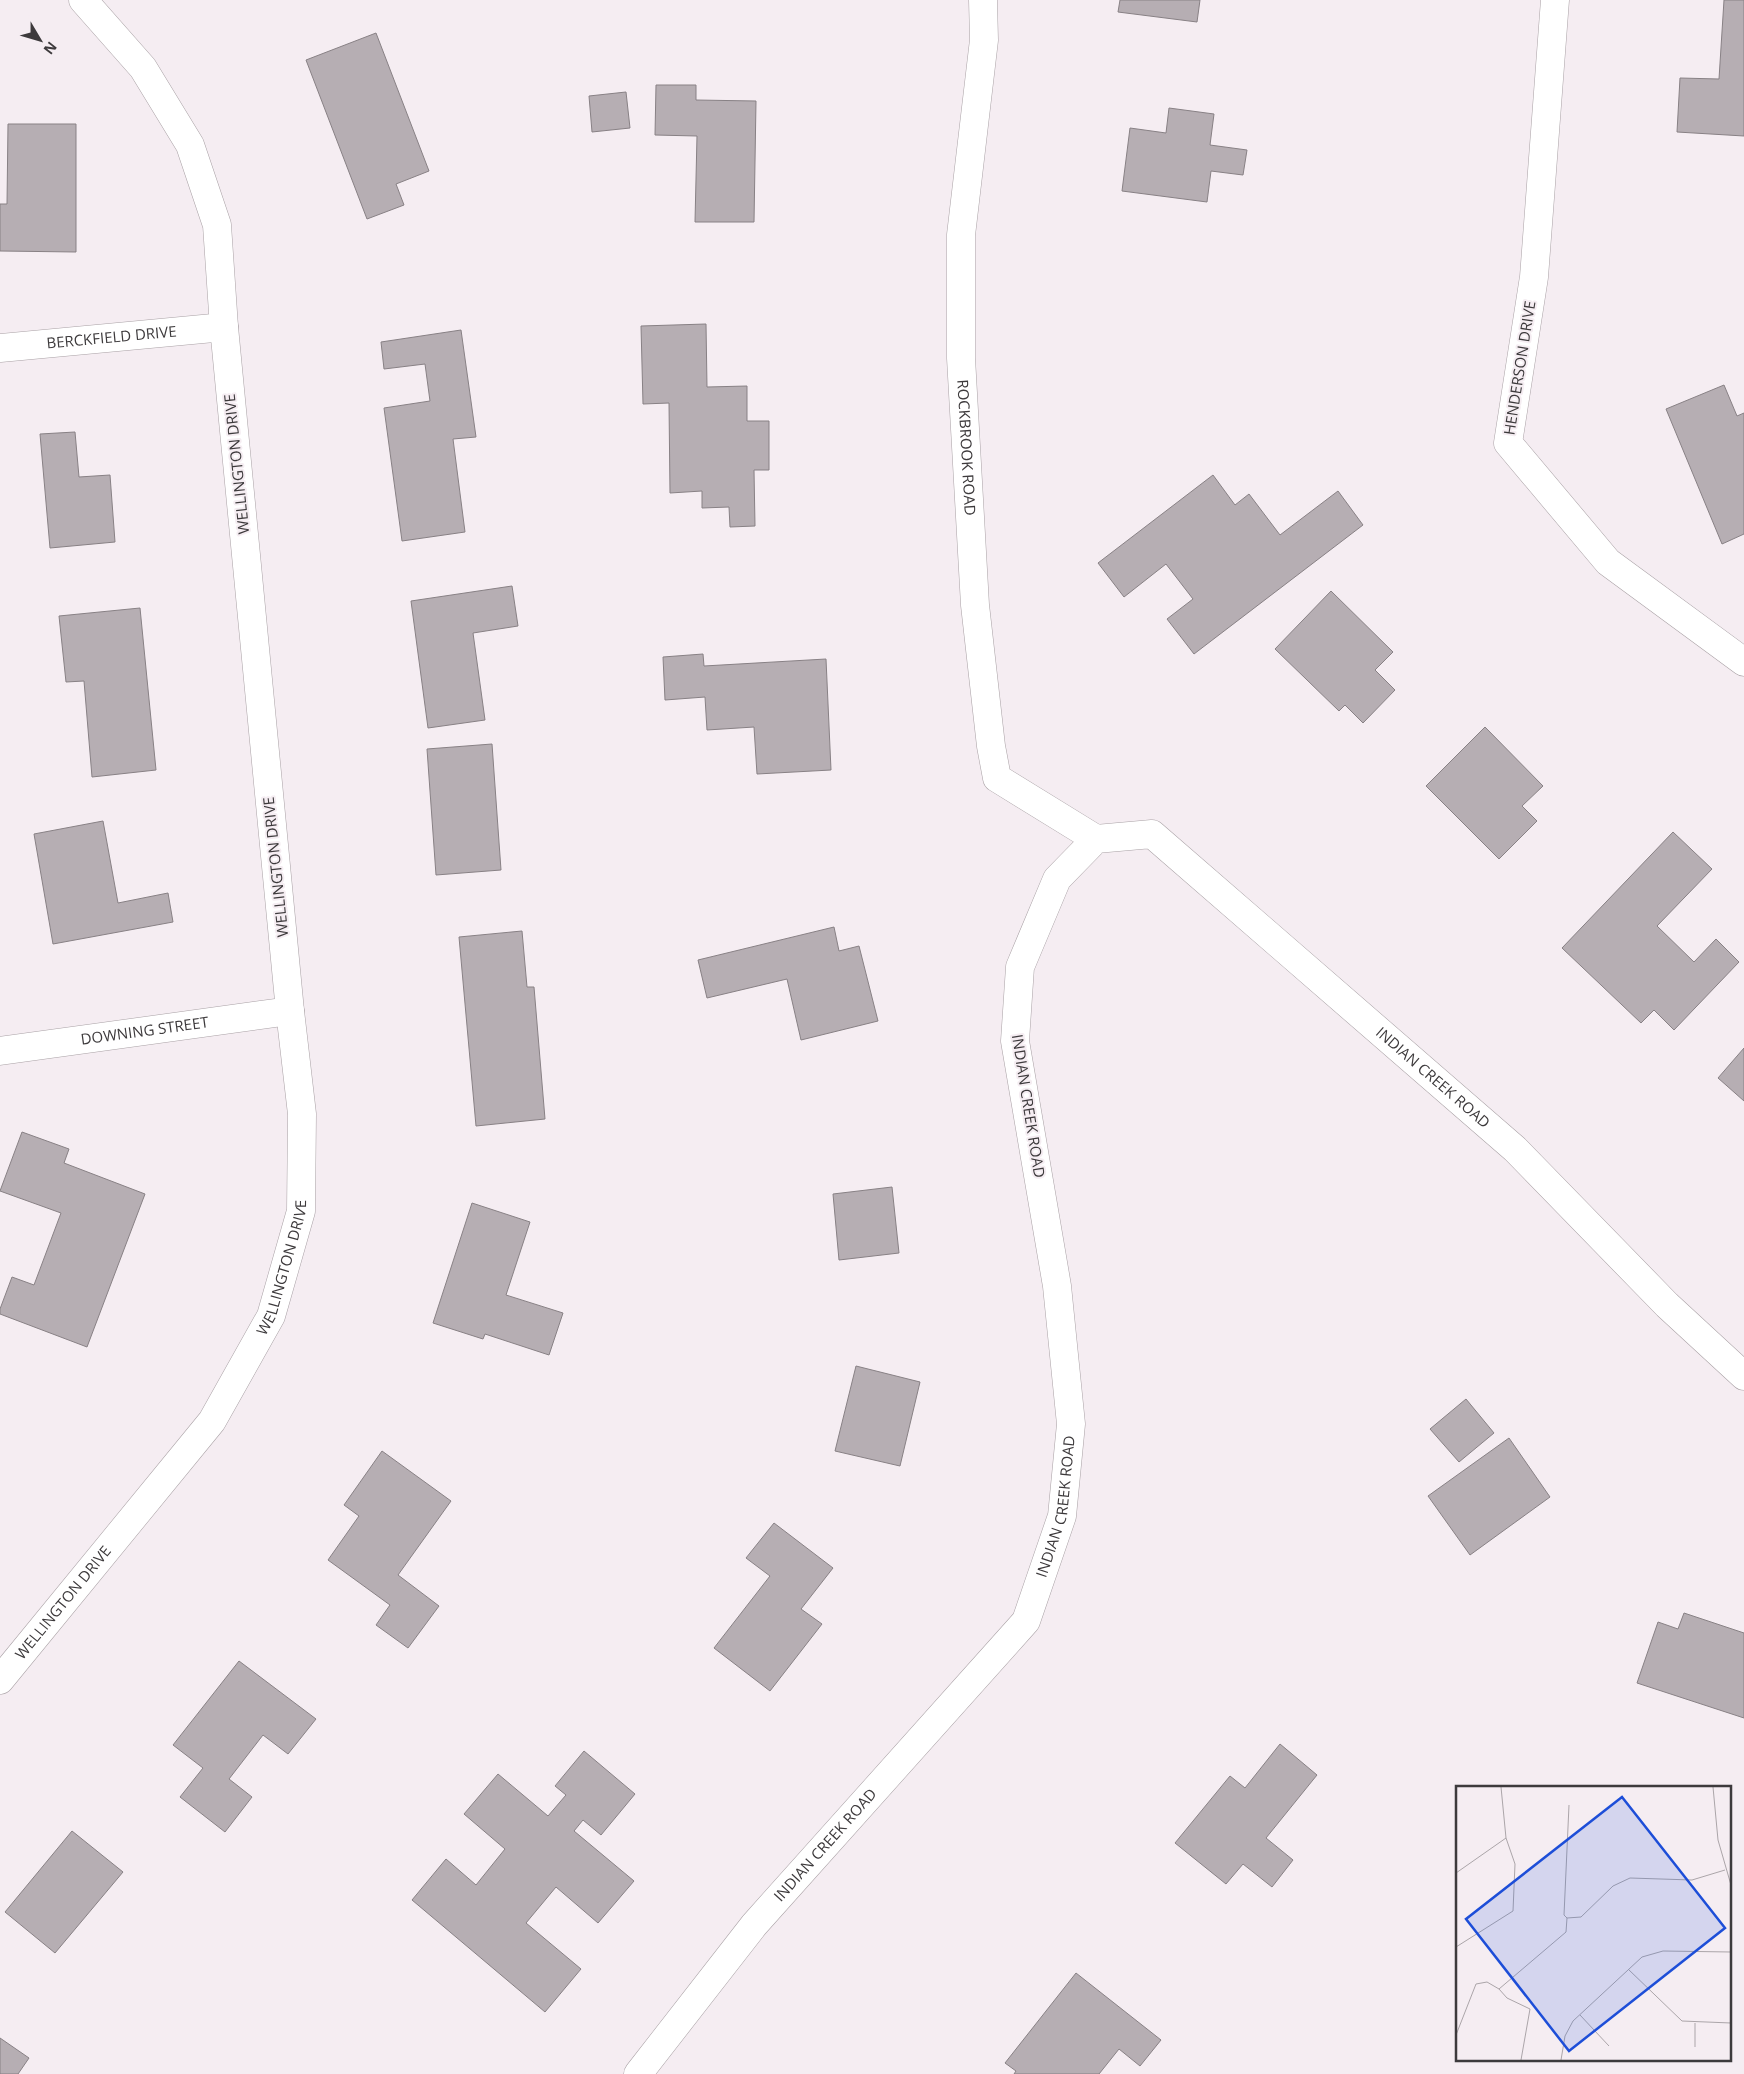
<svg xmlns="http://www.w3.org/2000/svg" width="1744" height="2074" viewBox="0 0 1744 2074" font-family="'Open Sans',sans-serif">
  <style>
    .building { fill: #b6aeb3; stroke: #888185 }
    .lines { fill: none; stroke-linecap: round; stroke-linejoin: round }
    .minor-casing { stroke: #a9a1a5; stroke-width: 29 }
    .minor { stroke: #fff; stroke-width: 28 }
    .labels { text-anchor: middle; stroke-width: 4; stroke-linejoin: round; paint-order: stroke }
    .street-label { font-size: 15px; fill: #3d3a3c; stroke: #f5edf2 }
    .inset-road { fill: none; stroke: #aba5a9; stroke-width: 1 }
    .view { fill: #1d4ed8; fill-opacity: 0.15; stroke: #1d4ed8; stroke-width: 2.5 }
    .inset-edge { fill: none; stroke: #3d3a3c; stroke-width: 2.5 }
  </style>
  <rect width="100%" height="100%" fill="#f5edf2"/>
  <!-- building -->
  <path class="building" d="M1120,0H1200L1197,22L1118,12Z
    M1724,0H1744V136L1677,132L1680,78L1719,79Z
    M376,33L429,171L396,184L404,205L367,219L306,60Z
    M656,85H696V100L756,101L754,222H695L697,136L655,135Z
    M626,92L630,128L592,132L589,96Z
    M1169,108L1214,114L1210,145L1247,150L1243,175L1211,171L1207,202L1122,191L1130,128L1166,133Z
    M8,124H76V252L0,251V204H7Z
    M706,324L707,387L747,386V421H769V470H754L755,526L730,527L729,507L702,508V491L670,493L669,403L643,404L641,326Z
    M461,330L476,437L453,439L465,532L402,541L384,408L430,401L425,364L384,369L381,342Z
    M1724,385L1737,416L1744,413V534L1722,544L1666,409Z
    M75,432L79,477L110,475L115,542L50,548L40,434Z
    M1213,475L1235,505L1249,494L1280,535L1338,491L1363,525L1194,654L1167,619L1193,599L1166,564L1124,597L1098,563Z
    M512,586L518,626L473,633L485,720L428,728L411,601Z
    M1331,591L1393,652L1375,670L1395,690L1363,723L1345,705L1339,711L1275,649Z
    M140,608L156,770L92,777L84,681L66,682L59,616Z
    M703,654L704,666L826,659L831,770L757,774L754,727L707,730L705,697L665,700L663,657Z
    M1485,727L1543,786L1522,806L1537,821L1499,859L1426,786Z
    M492,744L501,870L436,875L427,749Z
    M103,821L118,903L168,893L173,922L53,944L34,834Z
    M1673,832L1712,869L1657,926L1694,962L1716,939L1739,962L1674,1030L1654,1010L1641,1023L1562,948Z
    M834,927L839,951L859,946L878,1021L801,1040L787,979L707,998L698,960Z
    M522,931L527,987H534L545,1119L476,1126L459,937Z
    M1744,1048V1101L1718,1078Z
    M22,1132L69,1149L64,1163L145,1194L87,1347L0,1314V1309L12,1277L34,1285L61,1213L0,1191Z
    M892,1187L899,1253L839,1260L833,1194Z
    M472,1203L530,1222L506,1295L563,1313L549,1355L485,1334L483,1339L433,1323Z
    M856,1366L920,1382L900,1466L835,1451Z
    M1466,1399L1494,1433L1459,1462L1430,1429Z
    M1509,1438L1550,1497L1470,1555L1428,1496Z
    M382,1451L451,1501L398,1575L439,1606L408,1648L376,1625L390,1605L328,1560L359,1516L344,1505Z
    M774,1523L833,1568L801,1609L822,1624L770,1691L714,1648L770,1576L746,1558Z
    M1684,1613L1744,1633V1718L1637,1683L1658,1622L1678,1629Z
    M239,1661L316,1719L288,1754L263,1735L229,1779L252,1797L225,1832L180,1797L203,1768L173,1745Z
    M1280,1744L1317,1775L1266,1838L1293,1860L1272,1887L1243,1864L1226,1884L1175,1843L1230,1776L1245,1788Z
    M584,1751L635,1794L601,1835L583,1820L574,1831L634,1881L598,1923L556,1887L526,1923L581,1969L545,2012L412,1900L446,1859L476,1885L505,1849L464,1814L498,1774L548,1816L566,1795L555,1786Z
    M72,1831L123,1872L55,1953L5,1912Z
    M1076,1973L1161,2040L1140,2066L1119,2049L1099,2074H1014L1016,2071L1005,2063Z
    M0,2038L29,2058L18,2074H0Z"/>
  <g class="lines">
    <defs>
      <g id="minor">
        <path id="s1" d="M983,0L984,40L961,235V358L975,605L991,746L997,778L1096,839"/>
        <path d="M1555,0L1534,277L1508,443L1608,562L1744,662"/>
        <path id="s2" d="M0,348L224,327"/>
        <path id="s3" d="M0,1051L290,1011"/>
        <path id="s4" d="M0,1680L212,1421L271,1316L301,1211L302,1114L290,1011L224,327L217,225L190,145L143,68L83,0"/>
        <path id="s5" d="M638,2074L754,1925L1026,1621L1062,1516L1071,1424L1057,1286L1015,1041L1020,967L1057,879L1096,839L1152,834L1515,1149L1667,1305L1744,1376"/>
      </g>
    </defs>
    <!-- minor casing -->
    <use href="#minor" class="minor-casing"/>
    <!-- minor -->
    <use href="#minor" class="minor"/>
  </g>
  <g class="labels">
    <!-- street labels -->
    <g class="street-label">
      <text dy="5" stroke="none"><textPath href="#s2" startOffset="112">BERCKFIELD DRIVE</textPath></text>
      <text transform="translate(1520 368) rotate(-81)" y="5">HENDERSON DRIVE</text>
      <text dy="5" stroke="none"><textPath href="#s1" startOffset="449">ROCKBROOK ROAD</textPath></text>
      <text transform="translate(237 464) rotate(-96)" y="5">WELLINGTON DRIVE</text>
      <text transform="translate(276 867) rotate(-96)" y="5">WELLINGTON DRIVE</text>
      <text dy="5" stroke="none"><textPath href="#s3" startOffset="146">DOWNING STREET</textPath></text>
      <text dy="5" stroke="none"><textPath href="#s5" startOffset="1841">INDIAN CREEK ROAD</textPath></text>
      <text transform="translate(1028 1106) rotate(81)" y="5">INDIAN CREEK ROAD</text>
      <text dy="5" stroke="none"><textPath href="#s4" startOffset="505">WELLINGTON DRIVE</textPath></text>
      <text dy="5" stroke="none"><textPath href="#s5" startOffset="716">INDIAN CREEK ROAD</textPath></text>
      <text dy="5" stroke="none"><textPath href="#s4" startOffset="100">WELLINGTON DRIVE</textPath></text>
      <text dy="5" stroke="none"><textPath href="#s5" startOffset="296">INDIAN CREEK ROAD</textPath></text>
    </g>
  </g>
  <!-- overview -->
  <g transform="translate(1456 1786)">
    <rect width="275" height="275" fill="#f5edf2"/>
    <path class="inset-road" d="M257,1L262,54L275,99M113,19L108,129L111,132L125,131L157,100L174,92L236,94L269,84M0,87L50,52M0,161L57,125L59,78L50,52L45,1M172,183L226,235L275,237M124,229L153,260M239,237V261M0,249L20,198L31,196L43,203M65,274L74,223L51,212L43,203L110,146L111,132M105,274L109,250L117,235L186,171L207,165L275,166"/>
    <path class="view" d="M166,11L269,142L113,265L10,133Z"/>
    <rect width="275" height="275" class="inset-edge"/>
  </g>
  <!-- north arrow -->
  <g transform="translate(40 40) rotate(128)" stroke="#f5edf2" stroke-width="4" paint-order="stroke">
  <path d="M0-4L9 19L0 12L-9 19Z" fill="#3d3a3c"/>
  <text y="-8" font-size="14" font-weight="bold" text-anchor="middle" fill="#3d3a3c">N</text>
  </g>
</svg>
